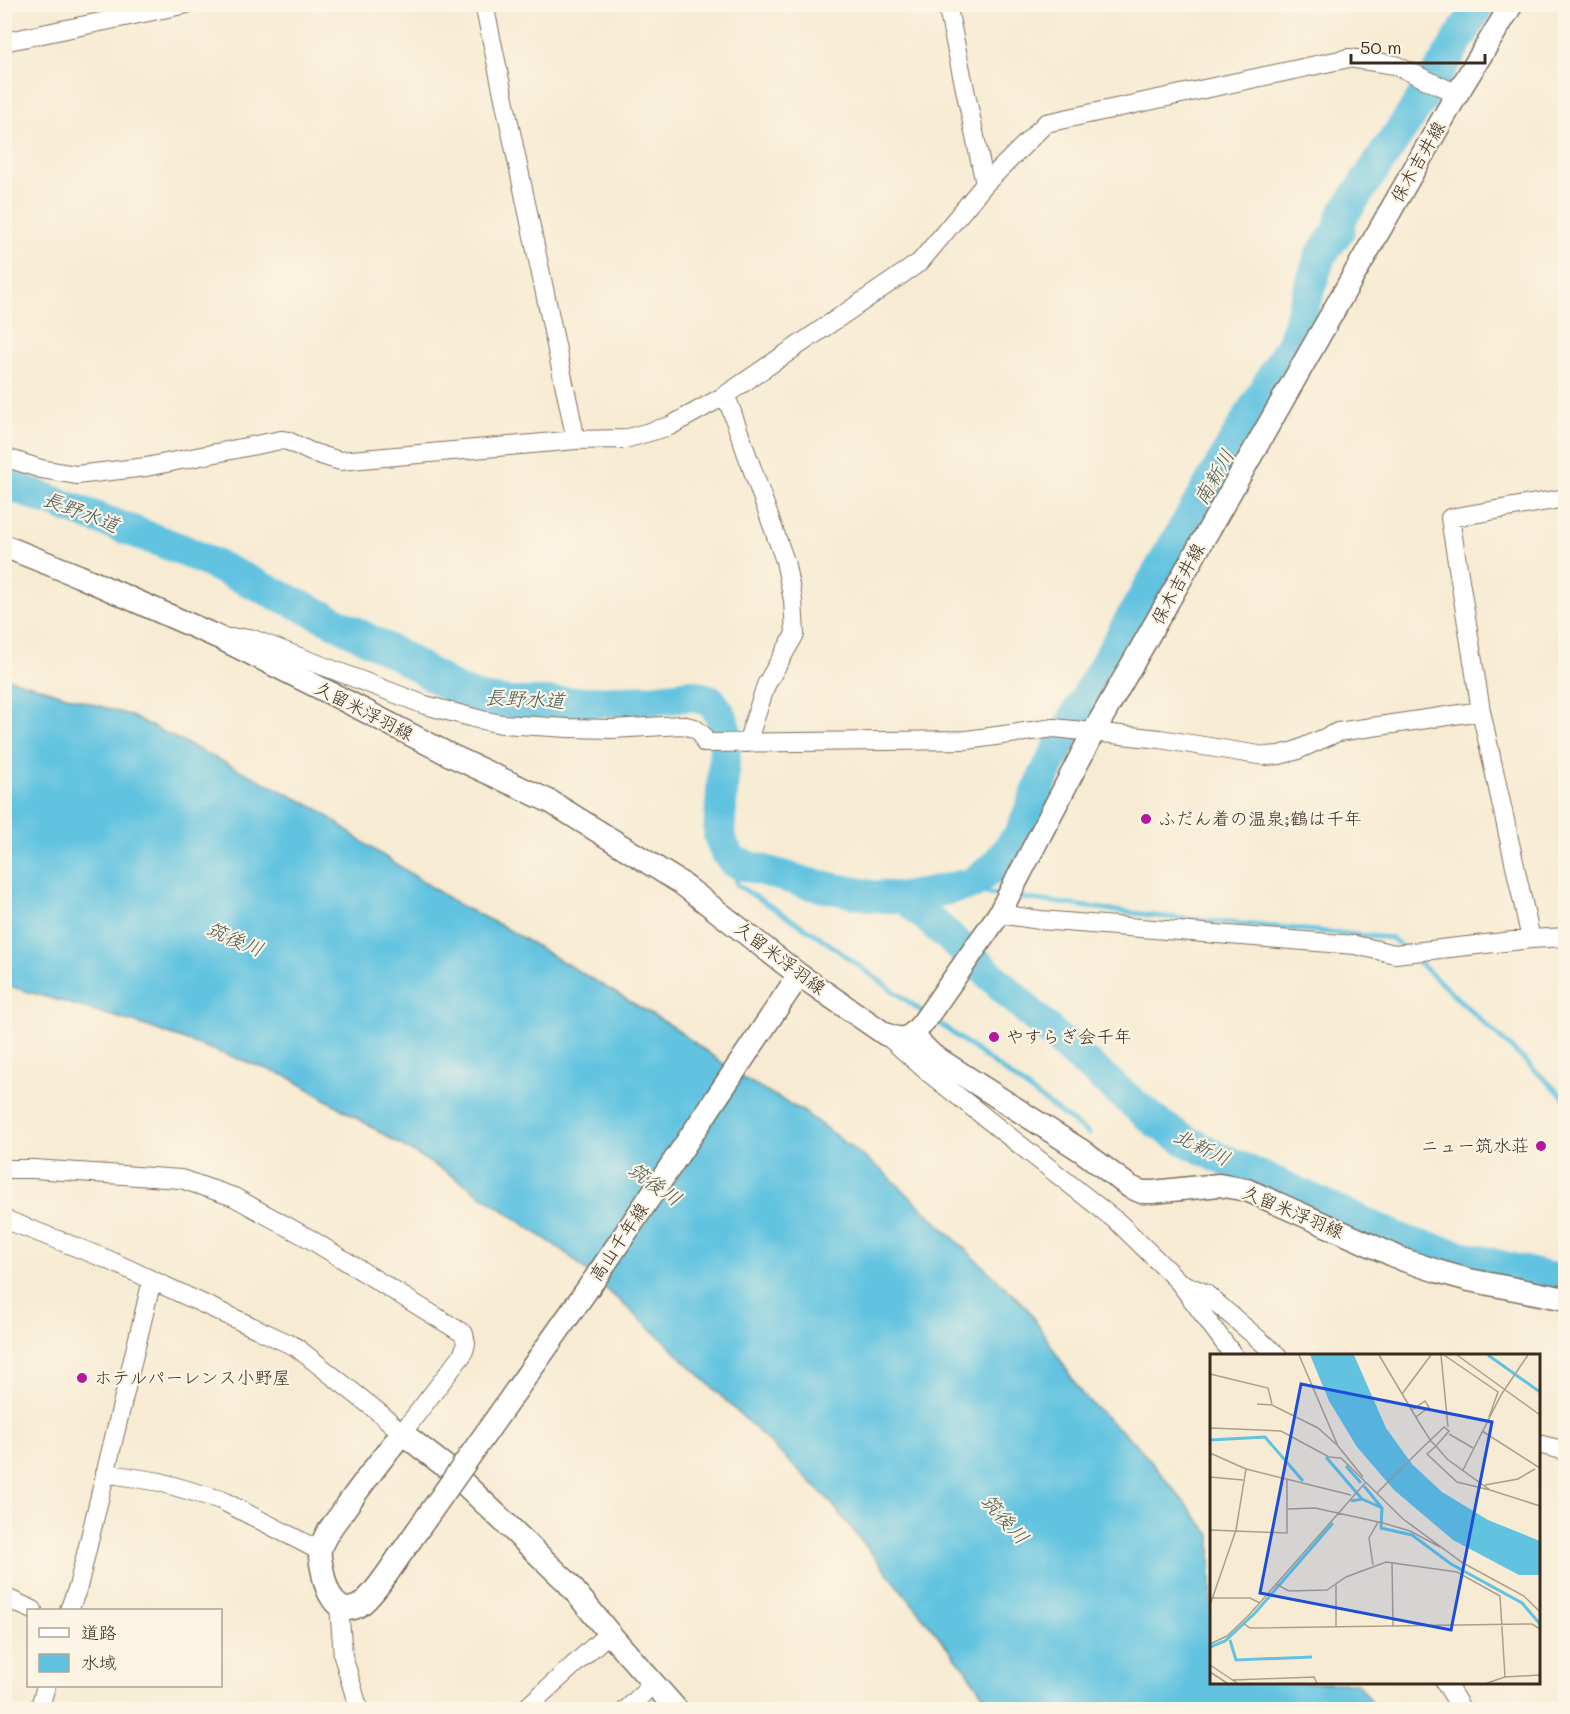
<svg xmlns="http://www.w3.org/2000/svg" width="1570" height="1714" viewBox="0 0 1570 1714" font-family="Mali,'Klee One',sans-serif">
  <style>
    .water { fill: #62c3e0; stroke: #4e767f; stroke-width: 1.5 }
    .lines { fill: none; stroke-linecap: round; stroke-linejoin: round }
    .stream { stroke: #62c3e0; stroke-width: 5 }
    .river { stroke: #62c3e0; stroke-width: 32 }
    .minor-casing { stroke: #7d6e5d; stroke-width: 20 }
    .major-casing { stroke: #7d6e5d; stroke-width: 25 }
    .minor { stroke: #fff; stroke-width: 18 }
    .major { stroke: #fff; stroke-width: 22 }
    .major-bridge-casing { stroke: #7d6e5d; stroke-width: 25; stroke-linecap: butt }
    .major-bridge { stroke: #fff; stroke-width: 22 }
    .poi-dot { fill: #b5179e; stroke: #fcf5e5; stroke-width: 2 }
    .labels { text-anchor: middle; stroke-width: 4.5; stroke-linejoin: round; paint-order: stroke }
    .street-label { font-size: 18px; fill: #3b2a1e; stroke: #fcf5e5 }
    .poi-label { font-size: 18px; fill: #3b2a1e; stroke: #fcf5e5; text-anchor: start }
    .water-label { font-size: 20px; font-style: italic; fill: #475858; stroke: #fcf5e5 }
    .inset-river { fill: none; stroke: #62c3e0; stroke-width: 3 }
    .inset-road { fill: none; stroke: #ac9e8b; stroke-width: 1.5 }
    .view { fill: #1d4ed8; fill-opacity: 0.15; stroke: #1d4ed8; stroke-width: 3 }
    .inset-edge { fill: none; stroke: #3b2a1e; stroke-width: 3 }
  </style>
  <rect width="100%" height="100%" fill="#fcf5e5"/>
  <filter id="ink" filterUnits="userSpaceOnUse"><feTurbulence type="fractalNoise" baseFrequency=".0167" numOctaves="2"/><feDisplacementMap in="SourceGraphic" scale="12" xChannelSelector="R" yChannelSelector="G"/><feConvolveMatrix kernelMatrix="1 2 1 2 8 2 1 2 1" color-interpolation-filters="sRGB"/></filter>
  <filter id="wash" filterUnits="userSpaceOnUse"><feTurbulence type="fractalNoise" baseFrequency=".008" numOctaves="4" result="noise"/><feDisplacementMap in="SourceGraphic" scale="24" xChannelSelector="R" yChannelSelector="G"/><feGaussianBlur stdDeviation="1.35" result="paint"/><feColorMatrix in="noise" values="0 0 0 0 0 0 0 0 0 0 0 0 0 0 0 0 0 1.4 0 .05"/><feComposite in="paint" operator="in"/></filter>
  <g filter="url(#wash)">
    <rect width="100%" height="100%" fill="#f7ebd3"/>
    <!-- water -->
    <path class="water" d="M4,677L129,715L318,809L368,846L459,905L502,926L670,1025L743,1078L804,1112L884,1172L1027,1308L1084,1397L1139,1447L1211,1535L1212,1682L1358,1683L1377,1709H993L969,1674L828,1499L661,1338L566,1253L459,1180L289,1077L140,1024L5,985Z"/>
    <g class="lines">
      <!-- stream -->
      <path class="stream" d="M734,862L737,885L821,938L924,1013
        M971,884L980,892L1003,895
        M1015,897L1156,916L1392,938L1404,949
        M1413,957L1566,1099
        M932,1018L1089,1134"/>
      <!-- river -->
      <path class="river" d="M4,483L183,550L327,618L402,657L458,691L481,699L511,703H562L652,700L692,695L711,701L722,717L726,732L719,836L725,850L734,862L810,884L872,896L905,898L971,884L994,867L1020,834L1044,776L1073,720L1132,617L1293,341L1320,256L1339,230L1341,218L1424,96L1480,4
        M905,898L955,942L1070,1050L1157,1123L1181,1138L1220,1158L1409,1243L1540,1276L1566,1281"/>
    </g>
  </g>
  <g filter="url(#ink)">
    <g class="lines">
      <defs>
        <path id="minor" d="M484,4L576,440
          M947,4L985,184
          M4,42L187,4
          M724,396L729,404L785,561L793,600L795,634L766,685L747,743
          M4,457L41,469L76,475L146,467L281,440L288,441L311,452L340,461L576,440L625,439L670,426L724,396L920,262L985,184L1046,123L1349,58L1395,65L1457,94
          M222,638H250L425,705L482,720L502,724L568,728L612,729L682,725L694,728L702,734L705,743L967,740L1054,728L1160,739L1265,756L1279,755L1295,751L1338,732L1481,711
          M999,914L1040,920L1355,945L1395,954L1531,939L1566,937
          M1531,939L1481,711L1450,518L1566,498
          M885,1034L930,1074L1119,1223L1179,1282L1234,1356
          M4,1169H34L181,1179L234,1197L310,1239L464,1334L466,1344L463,1354L402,1433L382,1415L296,1347L109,1260L4,1219
          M1181,1283L1205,1293L1278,1356
          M1538,1444L1566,1451
          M105,1473L160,1482L221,1500L320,1551
          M4,1597L33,1610
          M339,1606L343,1656L359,1710
          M69,1610L78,1587L152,1280
          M1445,1682L1462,1710
          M39,1710L46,1686
          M524,1710L609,1633
          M626,1710L654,1683"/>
        <path id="major" d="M4,546L79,576L220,638L336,696L450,755L551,802L681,883L798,974L885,1034C904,1042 909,1039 922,1024L999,914L1093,733L1457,94L1512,4
          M912,1035L932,1055L1082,1151L1130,1187L1142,1192H1153L1219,1185L1247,1190L1404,1260L1437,1271L1469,1280L1566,1299
          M398,1558C390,1570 371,1598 360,1605C335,1620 325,1587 322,1568C321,1563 319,1556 320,1550C323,1537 333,1525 341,1514C360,1486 381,1460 402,1433L450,1470L568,1583L609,1633L677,1710"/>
      </defs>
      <!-- minor casing -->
      <use href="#minor" class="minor-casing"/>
      <!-- major casing -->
      <use href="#major" class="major-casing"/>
      <!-- minor -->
      <use href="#minor" class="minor"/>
      <!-- major -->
      <use href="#major" class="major"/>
      <defs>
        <path id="major-bridge" d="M398,1558L596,1277L791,987"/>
      </defs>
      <!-- major-bridge casing -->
      <use href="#major-bridge" class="major-bridge-casing"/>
      <!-- major-bridge -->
      <use href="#major-bridge" class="major-bridge"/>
    </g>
  </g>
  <!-- markers -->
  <g class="poi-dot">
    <circle cx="1146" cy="819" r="6"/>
    <circle cx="994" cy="1037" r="6"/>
    <circle cx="1541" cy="1146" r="6"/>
    <circle cx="82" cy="1378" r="6"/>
  </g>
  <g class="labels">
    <!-- street labels -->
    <g class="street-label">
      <text transform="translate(1418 162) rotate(-60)" y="6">保木吉井線</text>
      <text transform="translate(1178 584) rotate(-61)" y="6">保木吉井線</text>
      <text transform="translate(364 711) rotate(27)" y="6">久留米浮羽線</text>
      <text transform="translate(780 958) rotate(37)" y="6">久留米浮羽線</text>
      <text transform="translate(1293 1212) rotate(23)" y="6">久留米浮羽線</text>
      <text transform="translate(619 1242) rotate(-56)" y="6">高山千年線</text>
    </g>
    <!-- poi labels -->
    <g class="poi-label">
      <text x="1158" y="825">ふだん着の温泉;鶴は千年</text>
      <text x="1006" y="1043">やすらぎ会千年</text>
      <text x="1529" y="1152" text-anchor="end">ニュー筑水荘</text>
      <text x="94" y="1384">ホテルパーレンス小野屋</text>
    </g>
    <!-- water labels -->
    <g class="water-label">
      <text transform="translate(1214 477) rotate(-60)" y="7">南新川</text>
      <text transform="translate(81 512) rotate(21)" y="7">長野水道</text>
      <text transform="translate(525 699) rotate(3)" y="7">長野水道</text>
      <text transform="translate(235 939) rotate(23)" y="7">筑後川</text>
      <text transform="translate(1202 1147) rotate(26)" y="7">北新川</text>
      <text transform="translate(655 1184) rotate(35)" y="7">筑後川</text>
      <text transform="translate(1005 1519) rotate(48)" y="7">筑後川</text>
    </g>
  </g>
  <!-- overview -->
  <g transform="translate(1210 1354)">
    <rect width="330" height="330" fill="#f7ebd3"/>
    <path d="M100,1H144L176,74L202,110L232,138L278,166L330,187V221H309L243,186L184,136L147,93L119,47Z" fill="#62c3e0"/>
    <path class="inset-river" d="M278,1L330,38M0,86L55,83L93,127M116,103L152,145M136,112L151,129M154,132L172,154M141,147L152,145L172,154L171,174L202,181L241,210L312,249L330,270M20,286L26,306L102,303M0,293L15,287L45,259L123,169"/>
    <path class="inset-road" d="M89,1L128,92L153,123M231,1L238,73M234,1L288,38L279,63M247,1L330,61M0,20L58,34L62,50M192,40L221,1M47,50L62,51L108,74L127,91M202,56L215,47L219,53L206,63M0,74L71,77L119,103L131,104L193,165L253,209L314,242L330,258M272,77L330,114M239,80L263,94M0,99L36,115L141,141M253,116L291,41L318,1M0,123L33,126M275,131L308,125L325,115M280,136L247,128L217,100L226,92L237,105L280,136L330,152M167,139L211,95L230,77L234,73L239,77L226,92L221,87L219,84L210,70L169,1M78,155L105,154L173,169L200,177L230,193M0,176L77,179V126M182,209L183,272M163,211L159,184L168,168M66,230L79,237L117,236L136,223L176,208L247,218L290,242L295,323M126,231V272M0,244H40L50,249M0,251L26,176L36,115M33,269L40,274L322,270L330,275M0,290L17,282L39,261L155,129M0,311L27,329M0,318L17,329M23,326L104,323L107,329M277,329L295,323L330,321"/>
    <path class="view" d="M91,30L282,68L241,276L50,239Z"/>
    <rect width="330" height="330" class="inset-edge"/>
  </g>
  <!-- margin -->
  <rect width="1570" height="1714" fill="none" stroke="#fcf5e5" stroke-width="24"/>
  <!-- legend -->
  <rect x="27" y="1609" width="195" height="78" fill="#fcf5e5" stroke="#afa495" stroke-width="1.5"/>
  <rect x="39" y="1628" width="30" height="9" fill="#ffffff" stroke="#afa495" stroke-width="1.5"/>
  <text x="81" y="1639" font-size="18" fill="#3b2a1e">道路</text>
  <rect x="39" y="1654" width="30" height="18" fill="#62c3e0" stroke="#afa495" stroke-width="1.5"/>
  <text x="81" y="1669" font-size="18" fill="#3b2a1e">水域</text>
  <!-- scale -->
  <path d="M1351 54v9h134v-9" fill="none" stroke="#3b2a1e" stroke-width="3"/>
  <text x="1360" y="54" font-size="18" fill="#3b2a1e" stroke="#fcf5e5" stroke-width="4.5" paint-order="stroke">50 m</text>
</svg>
